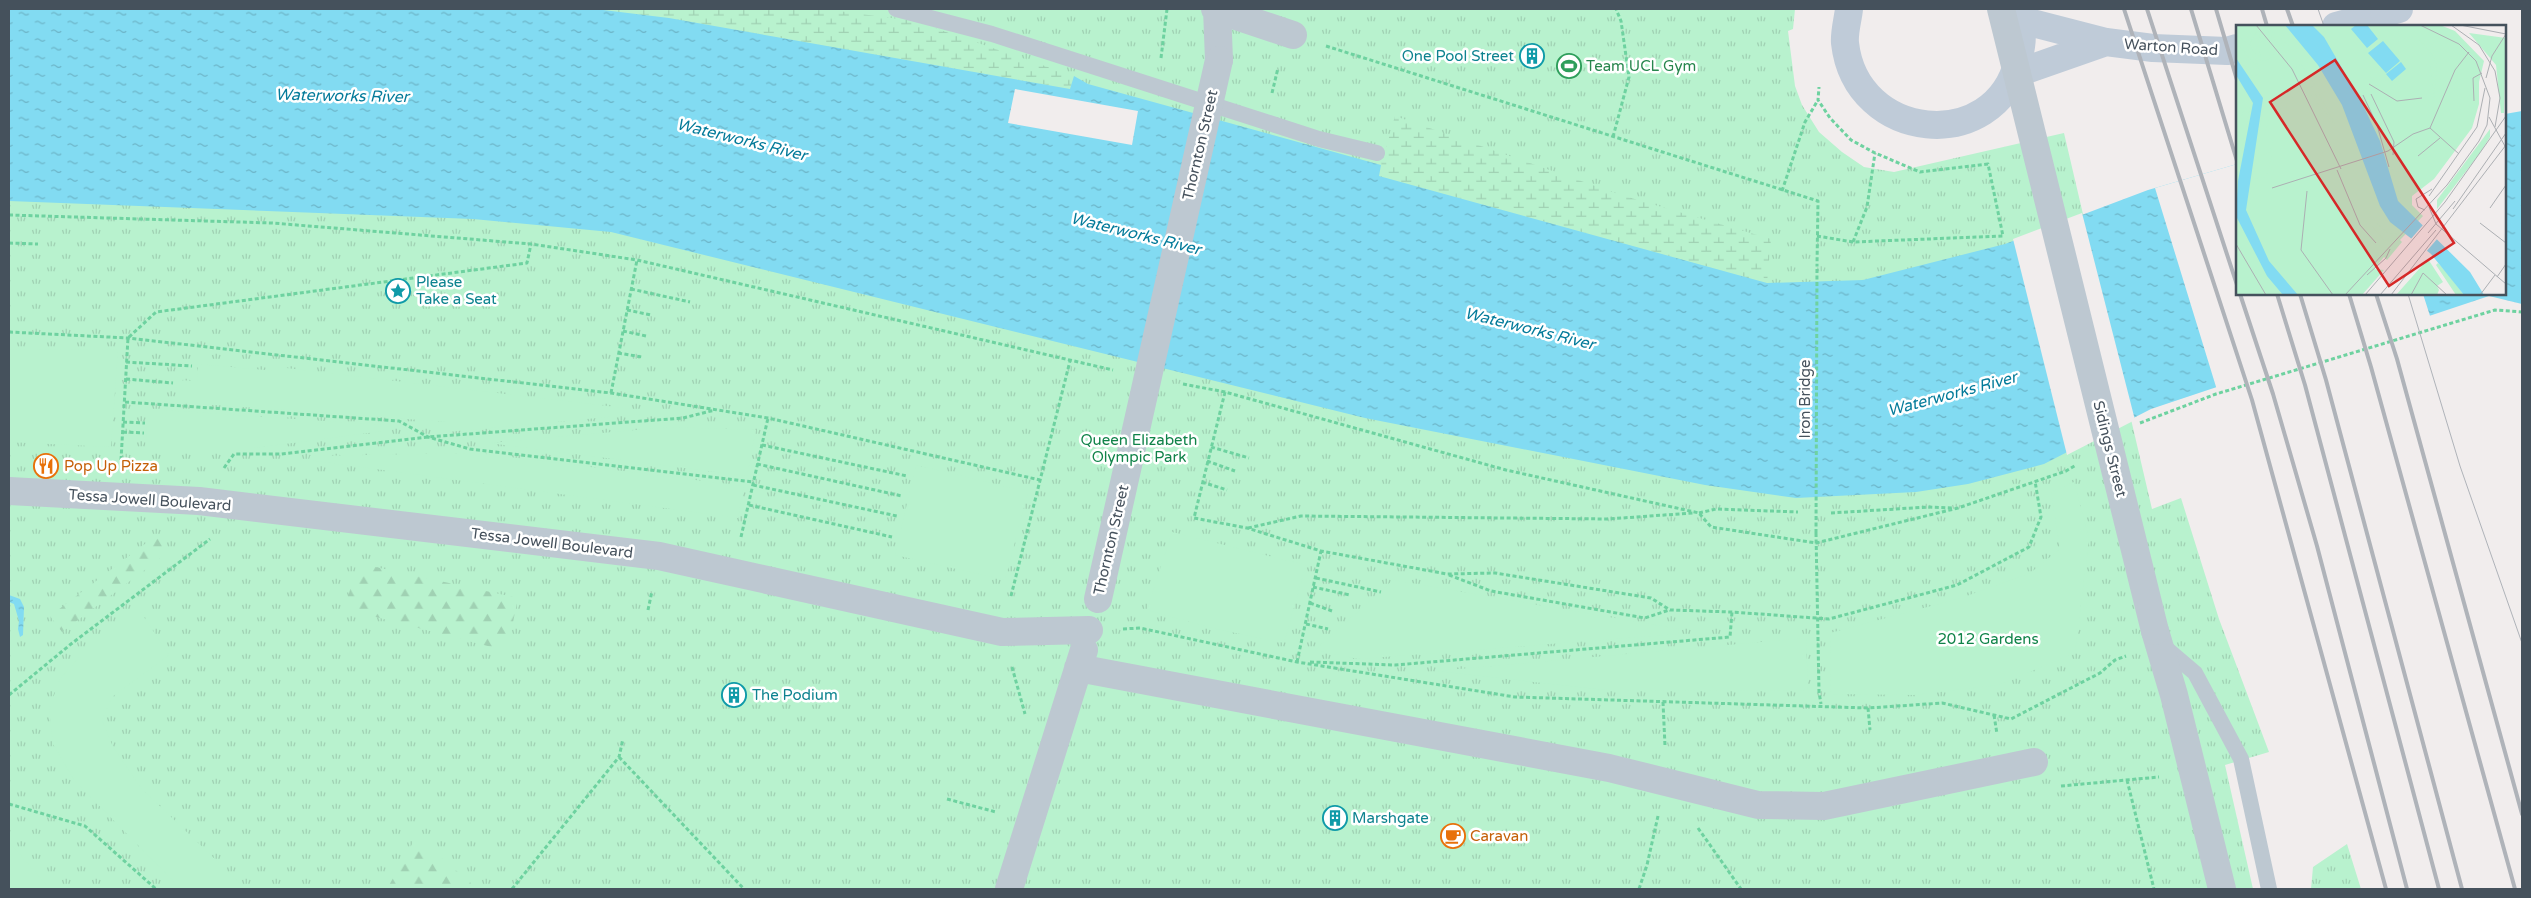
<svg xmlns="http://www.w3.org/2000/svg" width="2531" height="898" viewBox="0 0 2531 898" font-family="'Varela Round',sans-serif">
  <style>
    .grass { fill: url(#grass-tufts) }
    .forest { fill: url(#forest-firs) }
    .wetland { fill: url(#wetland-marsh) }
    .garden { fill: #b8f2ce }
    .water { fill: url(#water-ripples) }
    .pier { fill: #f1eded }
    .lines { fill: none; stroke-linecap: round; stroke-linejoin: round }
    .path { stroke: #6ed2a0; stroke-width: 3; stroke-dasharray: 4 2.5; stroke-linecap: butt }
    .lane { stroke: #bdc8d1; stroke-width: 16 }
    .street { stroke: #bdc8d1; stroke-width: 28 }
    .secondary { stroke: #bfcbd8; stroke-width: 28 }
    .tram { stroke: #afb3b9; stroke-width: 1 }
    .rail { stroke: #afb3b9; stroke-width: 4 }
    .path-bridge { stroke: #6ed2a0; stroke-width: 3; stroke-dasharray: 4 2.5; stroke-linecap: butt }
    .street-bridge { stroke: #bdc8d1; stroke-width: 28 }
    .labels { text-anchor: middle; stroke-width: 5; stroke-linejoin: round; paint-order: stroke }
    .street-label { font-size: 15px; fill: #45515c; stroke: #fff }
    .culture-label { font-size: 15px; fill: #0d838f; stroke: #fff; text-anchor: start }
    .leisure-label { font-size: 15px; fill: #27864d; stroke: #fff; text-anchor: start }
    .park-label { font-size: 15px; fill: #108349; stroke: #fff }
    .food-label { font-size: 15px; fill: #c56008; stroke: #fff; text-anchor: start }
    .water-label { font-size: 16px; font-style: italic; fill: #047b9a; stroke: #fff }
    .inset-road { fill: none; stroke: #acafb3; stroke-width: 1 }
    .view { fill: #d62828; fill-opacity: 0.15; stroke: #d62828; stroke-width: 2.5 }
    .inset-edge { fill: none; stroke: #45515c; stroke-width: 2.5 }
  </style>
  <defs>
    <pattern id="grass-tufts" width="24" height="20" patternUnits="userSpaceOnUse" patternTransform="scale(1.25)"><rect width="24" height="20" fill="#b8f2ce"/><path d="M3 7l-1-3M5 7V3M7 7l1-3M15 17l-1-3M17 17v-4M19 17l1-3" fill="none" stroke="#a0d1b3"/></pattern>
    <pattern id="forest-firs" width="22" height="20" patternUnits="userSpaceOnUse" patternTransform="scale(1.25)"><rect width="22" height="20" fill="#b8f2ce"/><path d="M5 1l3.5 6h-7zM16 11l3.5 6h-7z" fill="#a0d1b3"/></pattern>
    <pattern id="wetland-marsh" width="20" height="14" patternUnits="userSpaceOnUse" patternTransform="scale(1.25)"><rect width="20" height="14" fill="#b8f2ce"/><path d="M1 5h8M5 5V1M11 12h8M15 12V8" fill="none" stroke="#a0d1b3"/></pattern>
    <pattern id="water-ripples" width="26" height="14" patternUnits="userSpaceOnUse" patternTransform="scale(1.25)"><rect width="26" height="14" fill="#82dbf2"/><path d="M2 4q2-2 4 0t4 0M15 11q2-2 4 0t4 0" fill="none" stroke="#6cb4c7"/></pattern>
  </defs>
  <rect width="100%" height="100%" fill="#f1eded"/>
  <!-- grass -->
  <path class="grass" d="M9,9H1795L1793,29L1788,31L1795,86L1802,105L1819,132L1842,152L1864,167L1894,172L2064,133L2152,509L2181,498L2219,619L2269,752L2225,765L2253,889H9Z
    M2347,844L2361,889H2311L2313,867Z"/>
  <!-- forest -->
  <path class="forest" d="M158,534L170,551L62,632L50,616Z
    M357,563L518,598L507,651L345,609Z
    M416,837L471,883L466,889H387Z"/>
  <!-- wetland -->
  <path class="wetland" d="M595,9H823L914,21L1074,76L1070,89L669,18Z
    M1395,116L1621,195L1771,239L1767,283L1378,176Z"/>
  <!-- garden -->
  <path class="garden" d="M9,349L118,350L111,447L9,442Z
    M198,364L277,371L278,367L642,410L641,414L447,432V422L176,402L177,380L197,381Z
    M163,410L384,425V431L254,448H145L148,417L162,418Z
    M669,427L756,430L747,476L489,443Z
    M478,453L744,486L738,518L309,460L310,456Z
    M916,465L1028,492L1005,580L895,555Z
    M2074,482L2089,539L2075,653L1999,685L1914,695L1831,694L1830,633L1961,598L2030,573L2060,549L2051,492Z
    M1172,532L1306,565L1284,643L1216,629L1147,610Z
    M1393,580L1679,629L1678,634L1358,659L1315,650Z
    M140,611L169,655L112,697L102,720L113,747L141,788L246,889H181L74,780L53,744L49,709L60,679L80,656Z
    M1806,638L1808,690L1614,691L1436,671Z
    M9,842L50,889H9Z"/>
  <!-- water -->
  <path class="water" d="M9,9H595L669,18L1070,89L1074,76L1088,84L1381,165L1379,176L1767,283L1863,280L2005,244L2148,190L2237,164V294H2505V114L2522,111V304L2489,296L2151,409L2044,464L1968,484L1916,492L1796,498L1705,485L1365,418L611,232L473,219L9,201Z
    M9,595L20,599L24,607L23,635L20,637L18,629L19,621L14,604L9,602Z"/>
  <!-- pier -->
  <path class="pier" d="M1015,89L1138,111L1132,145L1008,123Z
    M2237,164V294H2423L2431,319L2217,390L2155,188Z
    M2082,213L2135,420L2067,455L2013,239Z"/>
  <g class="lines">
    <!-- path -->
    <path class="path" d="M1326,46L1818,201L1817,265
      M1161,58L1167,9
      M1272,93L1278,68
      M1613,137L1629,77L1621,21L1616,9
      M1782,191L1805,122L1818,100
      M9,215L272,223L531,244L637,260L1113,370
      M1817,236L1853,242L2003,236L1988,164L1920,172L1875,153L1851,140L1830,118L1818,100L1819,87
      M1853,242L1867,207L1875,153
      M9,243L38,244
      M631,289L690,302
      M627,310L651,315
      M623,331L646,336
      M9,332L128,338L611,393L768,418L1040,480
      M618,353L642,357
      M126,362L192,366
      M126,379L173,383
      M1183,384L1225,392L1506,470L1699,513L1711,527L1816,543L1958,508L2066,471L2076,465
      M1225,392L1194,518L1247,528L1321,551L1447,574L1495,573L1651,598L1670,610L1732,612L1829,619L1957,585L2029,547L2041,517L2035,481
      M611,393L637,260
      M125,402L399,421L428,437L470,449L754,482
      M123,422L145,423
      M2140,423L2216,394L2495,310L2522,312
      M123,432L144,433
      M762,445L907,476
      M1211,447L1249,458
      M121,460L128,338L156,312L527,263L531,244
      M1207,461L1235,471
      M757,464L902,496
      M224,468L234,454H281L428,437L683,418L715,410
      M1202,482L1227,490
      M753,485L897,516
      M749,505L892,537
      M1699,513L1716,509L1798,512
      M1831,513L1928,507L1952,508
      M1248,528L1301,516L1608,519L1693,513
      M1816,533L1819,692L1821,704
      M741,537L768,418
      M1449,575L1491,591L1645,618L1669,610
      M1316,578L1381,592
      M1313,587L1350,595
      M1011,596L1070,361
      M1310,603L1332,611
      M648,610L652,591
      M1306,624L1328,629
      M1123,629L1140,628L1297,662L1515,697L1868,708L1942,703L2011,719L2100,673L2115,660L2126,656
      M1297,662L1321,551
      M1310,662L1395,665L1730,637L1732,612
      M1012,667L1025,714
      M9,695L71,644L210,539
      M1663,702L1665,746
      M1868,708L1870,730
      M1994,715L1997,734
      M619,757L744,889
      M2127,780L2154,889
      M2061,786L2159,777
      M947,799L996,812
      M9,804L85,826L156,889
      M1698,828L1741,889
      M512,889L619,757L623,739
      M1639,889L1647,865L1658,816"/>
    <!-- lane -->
    <path class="lane" d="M896,9L992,34L1319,139L1377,153
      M2161,644L2195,673L2241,759L2269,889"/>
    <!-- street -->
    <path class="street" d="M1215,9L1293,35
      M1217,9L1219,60
      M9,491L199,501L659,556L1002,632L1089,630
      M2155,631L2174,695L2222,889
      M1078,668L1609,768L1758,805L1824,806L2034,762
      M1009,889L1084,650"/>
    <!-- secondary -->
    <path class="secondary" d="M1849,9C1848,19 1844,32 1845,43C1856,142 1995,155 2018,61C2023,43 2024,26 2017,9
      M2021,20L2106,42L2153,48L2227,51L2237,48
      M2336,26L2399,9
      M2015,74L2106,42"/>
    <!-- tram -->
    <path class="tram" d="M2318,9L2324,26
      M2408,294L2460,466L2522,643"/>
    <!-- rail -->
    <path class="rail" d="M2124,9L2252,400L2386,889
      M2147,9L2237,285
      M2191,9L2237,161
      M2216,9L2237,80
      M2262,9L2267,26
      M2287,9L2293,26
      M2240,294L2273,394L2317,546L2407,889
      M2277,294L2305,385L2439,889
      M2300,294L2326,380L2462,889
      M2349,294L2371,367L2515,889
      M2376,294L2397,359L2522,814"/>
    <!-- path-bridge -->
    <path class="path-bridge" d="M1816,533L1817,265"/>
    <!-- street-bridge -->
    <path class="street-bridge" d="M2001,9L2155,631
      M1098,599L1219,60"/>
  </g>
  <!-- icons -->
  <defs>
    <symbol id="building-ring" viewBox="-11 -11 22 22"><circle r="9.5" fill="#fff" stroke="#0f9aa8" stroke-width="1.5"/><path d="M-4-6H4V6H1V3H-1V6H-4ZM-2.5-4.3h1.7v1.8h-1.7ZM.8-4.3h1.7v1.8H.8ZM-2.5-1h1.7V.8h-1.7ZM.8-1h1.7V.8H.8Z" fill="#0f9aa8"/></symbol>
    <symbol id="stadium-ring" viewBox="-11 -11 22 22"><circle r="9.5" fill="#fff" stroke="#2e9e5b" stroke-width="1.5"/><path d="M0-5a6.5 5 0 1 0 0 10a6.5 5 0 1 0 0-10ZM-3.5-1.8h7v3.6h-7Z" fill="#2e9e5b"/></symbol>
    <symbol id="sight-ring" viewBox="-11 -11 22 22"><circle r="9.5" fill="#fff" stroke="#0f9aa8" stroke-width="1.5"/><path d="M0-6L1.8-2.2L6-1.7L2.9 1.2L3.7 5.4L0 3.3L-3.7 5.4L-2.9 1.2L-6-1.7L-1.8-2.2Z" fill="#0f9aa8"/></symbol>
    <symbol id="restaurant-ring" viewBox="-11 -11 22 22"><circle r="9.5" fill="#fff" stroke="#e8710a" stroke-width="1.5"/><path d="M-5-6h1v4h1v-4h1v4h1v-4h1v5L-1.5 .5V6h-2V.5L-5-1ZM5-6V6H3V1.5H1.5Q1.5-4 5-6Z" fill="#e8710a"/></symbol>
    <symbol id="cafe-ring" viewBox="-11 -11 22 22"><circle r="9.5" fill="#fff" stroke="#e8710a" stroke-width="1.5"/><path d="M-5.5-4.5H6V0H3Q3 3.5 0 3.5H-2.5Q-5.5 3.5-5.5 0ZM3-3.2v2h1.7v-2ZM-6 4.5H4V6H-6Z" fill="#e8710a"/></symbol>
  </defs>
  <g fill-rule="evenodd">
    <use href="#building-ring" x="1518" y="42" width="28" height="28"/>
    <use href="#stadium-ring" x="1555" y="52" width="28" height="28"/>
    <use href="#sight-ring" x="384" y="277" width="28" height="28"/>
    <use href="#restaurant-ring" x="32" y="452" width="28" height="28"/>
    <use href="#building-ring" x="720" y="681" width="28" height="28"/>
    <use href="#building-ring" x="1321" y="804" width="28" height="28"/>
    <use href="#cafe-ring" x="1439" y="822" width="28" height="28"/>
  </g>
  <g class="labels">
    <!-- street labels -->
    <g class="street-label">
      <text transform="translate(2171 47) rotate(4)" y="5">Warton Road</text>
      <text transform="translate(1200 145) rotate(-77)" y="5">Thornton Street</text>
      <text transform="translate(1805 399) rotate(-90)" y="5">Iron Bridge</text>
      <text transform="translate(2110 449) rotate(76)" y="5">Sidings Street</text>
      <text transform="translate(150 500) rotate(4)" y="5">Tessa Jowell Boulevard</text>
      <text transform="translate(1111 540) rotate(-77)" y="5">Thornton Street</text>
      <text transform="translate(552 543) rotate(7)" y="5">Tessa Jowell Boulevard</text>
    </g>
    <!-- culture labels -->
    <g class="culture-label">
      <text x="1514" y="61" text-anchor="end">One Pool Street</text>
      <text x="416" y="287">Please<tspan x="416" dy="17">Take a Seat</tspan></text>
      <text x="752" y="700">The Podium</text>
      <text x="1352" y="823">Marshgate</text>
    </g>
    <!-- leisure labels -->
    <g class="leisure-label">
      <text x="1586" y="71">Team UCL Gym</text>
    </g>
    <!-- park labels -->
    <g class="park-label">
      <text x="1139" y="445">Queen Elizabeth<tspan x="1139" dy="17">Olympic Park</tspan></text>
      <text x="1988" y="644">2012 Gardens</text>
    </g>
    <!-- food labels -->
    <g class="food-label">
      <text x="64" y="471">Pop Up Pizza</text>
      <text x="1470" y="841">Caravan</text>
    </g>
    <!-- water labels -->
    <g class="water-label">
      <text transform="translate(342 95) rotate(1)" y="6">Waterworks River</text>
      <text transform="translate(742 139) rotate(14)" y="6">Waterworks River</text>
      <text transform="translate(1136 233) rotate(14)" y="6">Waterworks River</text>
      <text transform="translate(1530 328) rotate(14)" y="6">Waterworks River</text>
      <text transform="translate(1952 393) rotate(-15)" y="6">Waterworks River</text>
    </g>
  </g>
  <!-- overview -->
  <g transform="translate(2236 25)">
    <rect width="270" height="270" fill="#f1eded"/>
    <path d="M0,0H204L219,6L248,36L243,57V79L236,103L198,154L176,171V180L187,191L164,215L166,217L151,235L148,232L138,244L148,245L126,270H0ZM233,8L270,13L268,88H265L260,40ZM254,104V112L244,128L201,184V175ZM202,238L212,249L228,270H220L200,240Z" fill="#b8f2ce"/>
    <path d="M183,14L196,29L201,40L198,74L194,37ZM37,114V128L30,152L15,154L24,131L34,127ZM0,191L17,228L47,270H35L24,256L0,211Z" fill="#b8f2ce"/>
    <path d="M76,0L84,2L126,65L144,116L118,62L94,22ZM156,142L165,175L162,176L151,143Z" fill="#b8f2ce"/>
    <path d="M27,0L41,10L55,23L49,28ZM21,6L32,19L23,24L25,33L39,28L30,36L24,35L19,28L22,18L28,16L20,9L19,17L16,20L14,18ZM0,10L15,21L22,41L0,17ZM0,18L24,45V48L17,52L0,30ZM65,39L79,60L72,64L59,43ZM218 63a10 10 0 1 1 20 0a10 10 0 1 1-20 0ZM77,66L83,76L78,67H82L100,101L73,67ZM37,68L35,89L17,144L29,72ZM53,71L61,74L60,78L52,76L46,95L42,94L46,77ZM14,80V82L0,155L3,96L10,81ZM194,113L198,117L191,122L194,125L203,119V128L185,134L192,126L190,124L183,129L180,124ZM139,197L153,209L162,208L149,216L135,200ZM192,234L207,257L201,261L203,265L201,270H160Z" fill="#b8f2ce"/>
    <path d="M49,0H76L88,12L125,76L144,116L162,176L234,247L248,270H228L195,229L154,197L144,181L106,80L82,40ZM120,0H131L142,14L131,23L115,4ZM147,16L164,36L150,48L132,28ZM0,33L27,73L10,185L33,236L62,270H47L31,251L0,191L2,156L17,78L0,50ZM165,37L170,44L156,56L150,49Z" fill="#82dbf2"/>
    <path d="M187,200L202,213L189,228L174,215Z" fill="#f1eded"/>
    <path class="inset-road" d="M20,0L56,44L105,144M215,0L243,20L259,46L264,73L259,102M224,0L270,9M250,53L256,31L270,9M133,59L161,76L186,73M135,69L158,117L157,130M127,70L141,100L153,142M238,76L237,53L246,48M253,92L270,123M194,103L219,45L233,27M194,103L223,129M182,131L204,113M101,145L124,200L140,218M36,163L152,126L177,109L194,103M71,166L65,225L97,270M193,171L241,102L249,63M193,182L200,199L270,259M254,183L270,160M217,184L270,108M189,185L182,182L180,174L196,164M244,198L270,218M192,208L219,176M0,219L30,270M131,250L150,233L154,224M261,252L270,239M109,270L211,160L243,116L251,100L254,73L240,36L223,19L184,0M129,270L209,177L270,91M144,270L200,205M155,270L270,120M175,270L187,248L211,270M244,270L259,250"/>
    <path class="view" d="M99,35L218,218L153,261L34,77Z"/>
    <rect width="270" height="270" class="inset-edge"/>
  </g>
  <!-- border -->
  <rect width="2531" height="898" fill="none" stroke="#45515c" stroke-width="20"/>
</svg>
